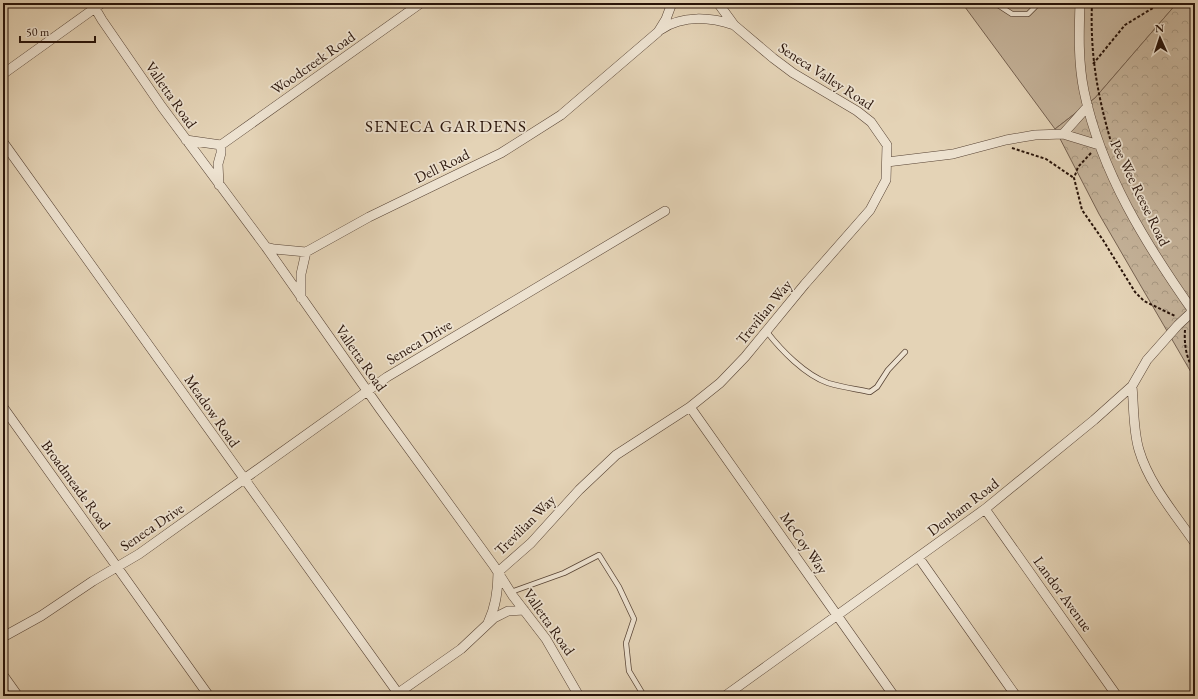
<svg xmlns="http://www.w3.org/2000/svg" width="1198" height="699" viewBox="0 0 1198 699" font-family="'EB Garamond',serif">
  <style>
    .grass { fill: #c4b299; stroke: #766251 }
    .park { fill: url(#park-crowns); stroke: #766251 }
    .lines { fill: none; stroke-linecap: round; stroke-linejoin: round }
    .service-casing { stroke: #574334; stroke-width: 6 }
    .minor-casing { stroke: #574334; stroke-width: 10 }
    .path { stroke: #281309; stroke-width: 2; stroke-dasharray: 3 2; stroke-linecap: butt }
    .service { stroke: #ede2d0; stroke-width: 4.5 }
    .minor { stroke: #ede2d0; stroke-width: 9 }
    .labels { text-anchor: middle; stroke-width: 3.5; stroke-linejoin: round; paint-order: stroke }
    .street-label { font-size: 15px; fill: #281309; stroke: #ede2d0 }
    .quarter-label { font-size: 17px; letter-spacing: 1px; fill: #281309; stroke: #ede2d0 }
  </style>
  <defs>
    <pattern id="park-crowns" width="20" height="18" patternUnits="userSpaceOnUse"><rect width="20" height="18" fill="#c4b299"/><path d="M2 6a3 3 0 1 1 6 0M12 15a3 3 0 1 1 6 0" fill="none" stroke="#a89882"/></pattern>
  </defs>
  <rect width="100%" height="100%" fill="#e4d3b6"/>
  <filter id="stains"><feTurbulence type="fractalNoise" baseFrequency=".005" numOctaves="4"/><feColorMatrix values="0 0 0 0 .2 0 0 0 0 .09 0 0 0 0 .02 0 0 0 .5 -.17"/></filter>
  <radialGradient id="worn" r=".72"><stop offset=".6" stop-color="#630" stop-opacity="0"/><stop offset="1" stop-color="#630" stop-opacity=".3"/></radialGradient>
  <!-- grass -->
  <path class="grass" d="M962,3H1177L1095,98L1055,129Z"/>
  <!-- park -->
  <path class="park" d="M1177,3H1195V379L1099,214L1055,129L1095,98Z"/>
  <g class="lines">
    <defs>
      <path id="service" d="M995,3L1012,14H1028L1035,7L1033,3
        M767,332C781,350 805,375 828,383C841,387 856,389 870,392L877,387L888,370L905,352
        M511,592L564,573L599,555L619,587L634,619L626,643L629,671L644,696"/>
      <path id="minor" d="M92,3L102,20L162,107L266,247L380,409L494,566L513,596L546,639L579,696
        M1080,3C1079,32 1078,62 1084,91C1101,173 1147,246 1195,314
        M660,30C682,15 710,17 734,25
        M3,74L102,3
        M1063,134L1088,106
        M186,140L221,145L421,3
        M3,142L400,696
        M887,162L953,154L1006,140L1035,135L1063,134L1099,145
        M219,185L218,164L221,153V145
        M266,247L274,249L306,252L369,217L501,153L561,115L658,32L666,19L672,3
        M301,298V274L306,252
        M1132,386C1134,407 1133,430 1139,450C1149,484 1175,514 1195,543
        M3,407L209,696
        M690,407L894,696
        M985,509L1117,696
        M919,558L1016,696
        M488,623C496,606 498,591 498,572L531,543L579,490L616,455L690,407L720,383L745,357L805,284L870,210L886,180L887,145L871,122L857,111L793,73L773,58L734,25L718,3
        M3,637L41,616L93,581L139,554L387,377L665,211
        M3,675L18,696
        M394,696L461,649L494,618L508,611L524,610
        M725,696L985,509L1094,420L1132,386L1147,360L1178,325L1193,311"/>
    </defs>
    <!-- service casing -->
    <use href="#service" class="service-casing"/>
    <!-- minor casing -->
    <use href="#minor" class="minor-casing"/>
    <!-- path -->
    <path class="path" d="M1092,3C1090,54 1097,93 1111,142L1109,145
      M1093,64L1125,25L1161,3
      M1012,148L1046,159L1074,178
      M1091,153L1078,167L1074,178L1082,210L1103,240L1135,292L1144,301L1175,316
      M1185,330C1184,343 1186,360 1195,371"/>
    <!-- service -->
    <use href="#service" class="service"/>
    <!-- minor -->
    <use href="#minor" class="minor"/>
  </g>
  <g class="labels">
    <!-- street labels -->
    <g class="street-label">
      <text transform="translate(313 63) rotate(-35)" y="5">Woodcreek Road</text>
      <text transform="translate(826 76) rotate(33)" y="5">Seneca Valley Road</text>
      <text transform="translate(171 95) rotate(55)" y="5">Valletta Road</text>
      <text transform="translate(442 166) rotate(-26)" y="5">Dell Road</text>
      <text transform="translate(1140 193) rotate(64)" y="5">Pee Wee Reese Road</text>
      <text transform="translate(764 312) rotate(-51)" y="5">Trevilian Way</text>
      <text transform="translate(419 342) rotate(-31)" y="5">Seneca Drive</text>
      <text transform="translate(361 358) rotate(55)" y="5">Valletta Road</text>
      <text transform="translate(212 411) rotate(55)" y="5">Meadow Road</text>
      <text transform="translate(76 485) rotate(54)" y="5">Broadmeade Road</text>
      <text transform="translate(963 507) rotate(-37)" y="5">Denham Road</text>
      <text transform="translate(525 525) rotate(-45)" y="5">Trevilian Way</text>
      <text transform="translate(152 527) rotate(-34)" y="5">Seneca Drive</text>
      <text transform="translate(804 543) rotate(55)" y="5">McCoy Way</text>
      <text transform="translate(1063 594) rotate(54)" y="5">Landor Avenue</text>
      <text transform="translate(549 622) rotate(55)" y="5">Valletta Road</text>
    </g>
    <!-- quarter labels -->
    <g class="quarter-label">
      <text x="446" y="132">SENECA GARDENS</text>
    </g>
  </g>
  <!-- margin -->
  <rect width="1198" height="699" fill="none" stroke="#e4d3b6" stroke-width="16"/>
  <rect x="4" y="4" width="1190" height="691" fill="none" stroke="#281309" stroke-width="2"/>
  <rect x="8" y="8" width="1182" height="683" fill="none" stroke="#281309"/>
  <!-- north arrow -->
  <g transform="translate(1160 38) rotate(357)" stroke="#ede2d0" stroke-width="3" paint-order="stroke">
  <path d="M0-3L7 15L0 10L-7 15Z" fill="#281309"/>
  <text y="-6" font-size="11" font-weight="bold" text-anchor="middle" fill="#281309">N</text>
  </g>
  <!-- scale -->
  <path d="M20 36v6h75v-6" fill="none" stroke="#281309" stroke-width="2"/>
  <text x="26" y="36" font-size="12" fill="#281309" stroke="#ede2d0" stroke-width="3" paint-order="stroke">50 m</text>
  <rect width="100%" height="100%" filter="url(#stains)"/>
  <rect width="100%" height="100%" fill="url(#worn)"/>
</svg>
